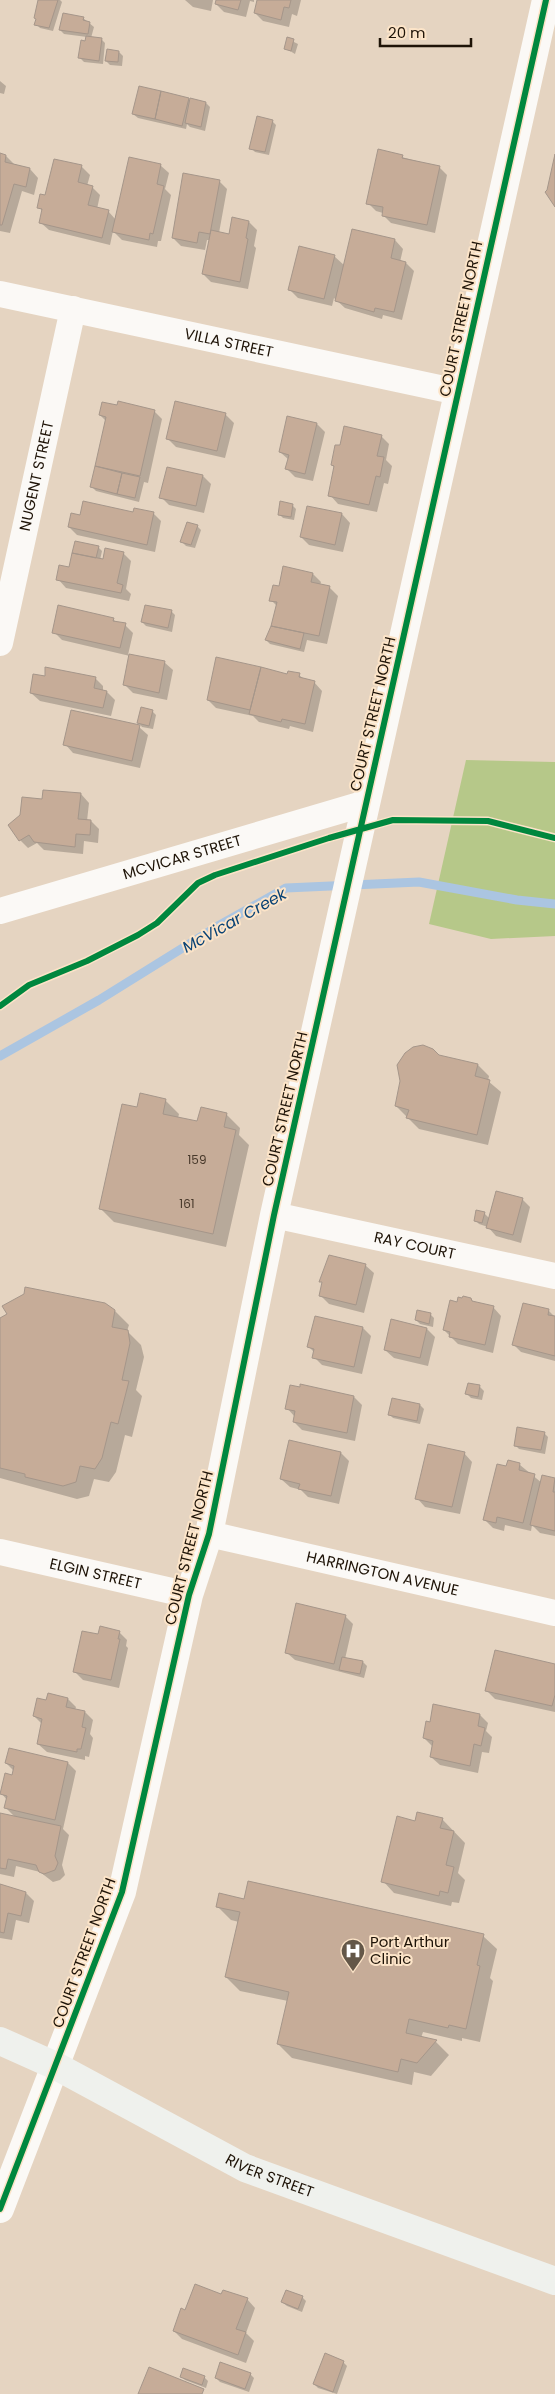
<svg xmlns="http://www.w3.org/2000/svg" width="555" height="2394" viewBox="0 0 555 2394" font-family="Poppins,sans-serif">
  <style>
    .forest { fill: #b6c889 }
    .shadow { fill: #0003 }
    .lines { fill: none; stroke-linecap: round; stroke-linejoin: round }
    .stream { stroke: #abc5e1; stroke-width: 9 }
    .building { fill: #c6ac98; stroke: #a5968a }
    .minor { stroke: #fbf9f6; stroke-width: 26 }
    .tertiary { stroke: #fbf9f6; stroke-width: 28 }
    .secondary { stroke: #eff1ed; stroke-width: 28 }
    .cycleway-casing { stroke: #fce4c8; stroke-width: 9 }
    .cycleway { stroke: #00873e; stroke-width: 6 }
    .labels { text-anchor: middle; stroke-width: 4; stroke-linejoin: round; paint-order: stroke }
    .number-label { font-size: 12px; fill: #48392b }
    .street-label { font-size: 15px; fill: #1e1307; stroke: #fce4c8 }
    .poi-label { font-size: 15px; fill: #1e1307; stroke: #fce4c8; text-anchor: start }
    .water-label { font-size: 16px; font-style: italic; fill: #084275; stroke: #fce4c8 }
  </style>
  <rect width="100%" height="100%" fill="#e5d4c1"/>
  <!-- forest -->
  <path class="forest" d="M466,760L555,762V936L491,939L429,924Z"/>
  <!-- shadow -->
  <path class="shadow" d="M40,0H60L62,2L53,31L40,28L36,24Z
    M185,0H213L211,11L193,7Z
    M217,0H254V2L250,1L246,17L224,12L216,4Z
    M258,0H301L297,16L292,14L289,27L263,21L255,13Z
    M83,18L94,27L91,38L101,39L105,43L103,64L84,62L80,58L87,37L64,34L60,30Z
    M288,39L298,44L295,54L285,48Z
    M119,52L123,56L122,66L110,65L106,61Z
    M0,81L6,86L4,94L0,93Z
    M188,99L191,102V100L206,103L210,107L205,131L190,127L187,124L186,129L138,118L133,114Z
    M272,121L276,125L269,155L255,152L251,148Z
    M379,151L439,167L447,175L435,233L391,223L383,215V213L376,211L368,203Z
    M0,155L6,156L14,164L30,169L38,178L34,195L22,191L10,233L0,231Z
    M160,165L169,173L165,189L171,195L161,241H158L157,247L122,240L113,231L110,245L49,230L40,222L43,212L39,207L46,197L82,167L90,175L87,186L92,187L100,195L97,209L108,211L116,220Z
    M219,181L227,189L219,233L230,235L249,222L257,230L254,246L256,248L248,289L211,282L203,274L210,240H207L205,250L181,246L173,238Z
    M353,231L395,240L403,249L400,262L406,263L414,271L402,320L383,315L382,319L345,308L334,298L332,306L298,298L289,289L334,256L345,266Z
    M154,411L162,419L148,483L144,482L139,502L96,491L92,487L100,468L97,465L106,421L100,415Z
    M225,414L234,423L225,458L176,447L168,439Z
    M317,424L325,432L313,481L295,477L287,469L289,460L280,452Z
    M381,436L389,444L386,460L392,466L388,484L384,483L377,512L338,504L330,495L335,468L332,465Z
    M203,476L211,484L204,513L169,505L161,497Z
    M292,505L296,509L294,520L283,518L279,514Z
    M153,513L161,521L155,552L77,535L69,527L81,516Z
    M342,514L350,523L343,552L309,545L301,537Z
    M197,526L201,530L195,548L186,546L182,542Z
    M98,547L102,551L100,560L123,553L131,561L126,589L131,594L129,601L66,588L58,579Z
    M313,574L321,582L320,585L330,588L338,596L327,644L307,640L304,652L270,644L266,640L274,628L272,626L277,606L271,600L280,588Z
    M171,611L175,615L172,632L146,626L142,622Z
    M113,619L117,623L125,625L133,633L128,655L164,662L173,670L167,700L133,693L125,685L130,656L62,640L54,632Z
    M217,659L288,675H299L305,680L314,682L322,691L313,732L290,726L289,729L259,722L253,716L216,708L208,700Z
    M46,677L95,678L103,686V691L107,692L115,700L111,716L40,701L31,693Z
    M152,711L156,715L153,729L142,727L138,722Z
    M139,727L148,735L140,768L73,753L65,744Z
    M81,794L89,803L87,821H91L99,829L98,843L84,841L83,854L44,850L37,843L28,848L20,840L43,800Z
    M439,1056L478,1065L489,1076L488,1081L501,1092L488,1145L419,1129L396,1106Z
    M165,1100L179,1114L178,1118L198,1123L226,1114L240,1128L239,1135L249,1145L226,1247L114,1222L100,1208L138,1109Z
    M522,1199L530,1207L521,1243L496,1236L488,1227L479,1224L475,1220L484,1213L490,1219Z
    M365,1265L374,1273L364,1313L329,1304L321,1296L324,1269Z
    M471,1299L474,1303L493,1307L501,1316L493,1353L458,1344L444,1330L458,1304Z
    M548,1310L555,1317V1361L521,1352L513,1344Z
    M115,1311L129,1325L127,1331L141,1345L144,1357L136,1390L142,1396L132,1437L125,1435L116,1472L109,1482L94,1479L89,1496L77,1499L0,1478V1319Z
    M430,1314L434,1318L433,1327L420,1324L416,1320Z
    M363,1328L371,1336L362,1374L322,1365L314,1357L315,1353L309,1347Z
    M427,1329L435,1337L428,1366L394,1358L385,1350Z
    M480,1387L484,1391L482,1400L471,1398L467,1394Z
    M354,1397L362,1405L355,1441L302,1430L294,1422L295,1417L287,1408Z
    M420,1405L424,1409L420,1424L393,1418L389,1414Z
    M544,1433L548,1437L545,1454L519,1449L515,1445Z
    M341,1453L349,1461L339,1504L308,1497L301,1490L290,1487L281,1479Z
    M464,1453L472,1462L460,1514L425,1507L417,1498Z
    M520,1465L542,1483L543,1476L555,1479V1536L540,1533L532,1525L531,1531L505,1525L504,1531L493,1528L485,1520L507,1468Z
    M345,1616L353,1624L345,1659L363,1662L367,1666L364,1678L295,1660L286,1652Z
    M119,1632L127,1640L126,1646L128,1648L119,1688L83,1680L75,1672L99,1636Z
    M555,1665V1712L495,1699L487,1691Z
    M68,1699L76,1707L75,1710L85,1712L93,1720L90,1734L93,1738L89,1757L85,1756V1760L47,1752L38,1744L42,1724L34,1716L47,1702Z
    M480,1715L488,1723L486,1731L492,1737L489,1753L482,1752L478,1773L440,1765L431,1757L432,1746L424,1738Z
    M6,1763H68L76,1771L63,1829L69,1835L62,1865L65,1875L60,1880L53,1882L40,1872L16,1866L14,1877L0,1874V1814L15,1817L6,1808L7,1800L2,1794L14,1771Z
    M442,1819L465,1843L458,1873L465,1880L459,1903L452,1902L451,1906L394,1893L383,1881L416,1822Z
    M0,1887L26,1893L34,1901L29,1923L16,1920L12,1940L0,1938Z
    M244,1900L483,1936L497,1949L490,1978L493,1981L480,2042L462,2038V2041L423,2032L421,2038L436,2042L449,2055L431,2076L414,2072L412,2085L292,2058L278,2044L288,2001L240,1991L226,1977L239,1922L231,1920L217,1906Z
    M222,2296L247,2299L255,2308L246,2333L254,2341L246,2363L182,2339L174,2331L186,2311Z
    M302,2297L306,2301L302,2312L287,2306L282,2302Z
    M343,2362L347,2366L337,2394L318,2388L314,2384Z
    M250,2374L254,2378L249,2392L220,2382L216,2378Z
    M181,2376L204,2377L208,2381L206,2388L185,2380Z"/>
  <g class="lines">
    <!-- stream -->
    <path class="stream" d="M0,1056L99,1000L218,926L286,888L419,882L517,900L555,904"/>
  </g>
  <!-- building -->
  <path class="building" d="M38,0H58L49,28L34,25L36,19L34,18Z
    M216,0H241L238,10L215,4Z
    M257,0H291L289,8L284,7L281,20L254,13Z
    M63,13L84,17L83,20L90,22L88,34L59,30Z
    M86,36L102,38L99,61L78,58L81,40L85,41Z
    M287,37L294,39L291,51L284,49Z
    M107,49L119,51L118,62L105,61Z
    M139,86L161,91L155,119L132,114Z
    M161,91L189,98L182,126L155,119Z
    M190,98L206,102L201,127L185,123Z
    M257,116L273,120L265,152L249,149Z
    M378,149L403,155L402,158L440,166L427,225L382,216L383,207L366,204Z
    M0,153L6,155L5,162L30,168L26,187L14,184L2,225H0Z
    M555,154V207L545,192L547,190Z
    M129,157L161,164L157,184L164,186L153,234L150,233L149,240L112,232Z
    M54,159L82,165L78,182L93,186L88,205L109,210L102,238L39,223L42,209L37,208L40,194L45,195Z
    M183,173L220,180L210,234L199,232L197,243L172,238Z
    M232,217L249,221L246,238L248,239L240,282L202,274L211,230L229,234Z
    M352,229L395,239L391,258L406,262L394,312L375,308L374,312L335,301Z
    M299,246L335,255L324,299L288,290Z
    M118,401L155,410L140,476L95,466L106,417L99,415L102,402L117,405Z
    M175,401L226,413L217,451L166,439Z
    M287,416L317,423L305,474L285,469L289,455L279,452Z
    M344,426L382,435L377,456L384,457L380,477L376,476L369,505L328,496L334,466L331,465L335,445H340Z
    M95,466L122,473L117,494L90,487Z
    M167,467L203,475L196,506L159,498Z
    M122,473L140,477L135,498L117,494Z
    M83,501L133,512L134,508L154,512L147,545L68,527L71,513L80,515Z
    M280,501L293,504L291,517L278,515Z
    M307,506L342,513L335,545L300,537Z
    M187,522L198,525L191,545L180,542Z
    M75,541L99,546L96,558L72,553Z
    M105,548L124,552L117,583L123,585L121,593L56,580L59,565L69,567L72,553L103,559Z
    M283,566L313,573L311,582L330,586L319,636L271,626L277,602L269,601L273,585L279,586Z
    M58,605L114,618L113,621L126,623L120,648L52,633Z
    M145,605L172,610L168,628L141,622Z
    M271,626L304,633L300,649L265,640Z
    M129,654L165,661L159,693L123,685Z
    M216,657L261,667L250,710L207,700Z
    M45,667L96,677L94,688L107,691L103,708L30,693L33,674L45,676Z
    M261,667L287,674L288,671L300,673L299,677L315,681L305,724L282,719L281,722L249,714Z
    M141,707L153,710L149,726L137,723Z
    M71,710L140,725L132,761L63,745Z
    M43,790L81,793L78,819L91,820L90,835L76,834L75,847L34,842L29,835L19,841L8,825L20,815L22,797L42,799Z
    M423,1045L433,1049L439,1055L478,1064L475,1076L490,1080L477,1135L406,1118L409,1110L395,1106L400,1081L397,1065L405,1053L413,1047Z
    M140,1093L166,1099L163,1114L197,1121L201,1107L227,1113L224,1127L236,1130L213,1234L99,1209L122,1104L137,1107Z
    M496,1191L523,1198L513,1235L486,1228Z
    M476,1210L485,1212L482,1223L474,1221Z
    M329,1255L366,1264L356,1305L319,1296L322,1282H319Z
    M25,1287L105,1303L115,1310L112,1327L128,1330L130,1343L122,1380L129,1381L118,1424L111,1422L102,1458L95,1469L80,1466L76,1482L63,1486L25,1477V1474L0,1468V1318L7,1314L2,1306L24,1294Z
    M463,1296L471,1298L472,1301L494,1306L485,1345L449,1337L450,1332L443,1330L450,1300L457,1302L458,1297L462,1298Z
    M523,1303L549,1309L548,1315L555,1316V1356L512,1345Z
    M417,1310L431,1313L429,1324L415,1320Z
    M315,1316L363,1327L354,1367L312,1358L314,1349L307,1347Z
    M391,1319L427,1328L420,1358L384,1350Z
    M468,1383L480,1385L478,1397L465,1394Z
    M300,1384L354,1396L347,1433L293,1422L295,1411L285,1409L290,1385L300,1387Z
    M392,1398L420,1404L417,1421L388,1415Z
    M517,1427L545,1432L541,1450L514,1446Z
    M289,1440L341,1452L331,1496L298,1489L300,1484L280,1479Z
    M428,1444L465,1452L452,1507L415,1499Z
    M508,1460L520,1463L519,1470L535,1474L523,1523L497,1517L496,1523L483,1520L497,1464L506,1466Z
    M542,1475L555,1478L553,1492H555V1531L530,1525Z
    M296,1603L346,1615L334,1664L285,1653Z
    M100,1626L120,1631L118,1639H120L111,1680L73,1672L82,1631L98,1634Z
    M495,1650L555,1664V1695L552,1706L485,1691Z
    M342,1657L363,1661L360,1674L339,1670Z
    M48,1693L68,1698L66,1707L85,1711L82,1727L86,1728L81,1749H77V1752L37,1744L42,1719L33,1716L37,1698L46,1700Z
    M433,1704L480,1714L478,1726L485,1728L481,1746L474,1744L470,1766L430,1757L433,1741L423,1738L426,1721L430,1722Z
    M9,1748L68,1762L55,1820L4,1808L7,1796L0,1794L5,1773L12,1775L14,1766L5,1763Z
    M417,1812L443,1818L440,1828L454,1831L446,1865L454,1867L448,1893L440,1891L439,1896L381,1882L397,1816L415,1821Z
    M0,1813L61,1826L55,1856L58,1863L55,1870L44,1874L39,1872L36,1865L8,1859L6,1869L0,1868Z
    M248,1881L484,1934L477,1965L480,1966L466,2029L449,2025L448,2028L409,2019L406,2033L437,2040L417,2063L401,2059L398,2072L277,2044L289,1992L225,1977L240,1912L216,1907L219,1893L244,1899Z
    M0,1884L26,1892L21,1916L8,1913L4,1933L0,1932Z
    M195,2284L221,2294L223,2290L248,2298L236,2329L246,2332L238,2355L173,2331L181,2308L185,2310Z
    M286,2290L303,2296L298,2309L281,2302Z
    M325,2353L344,2361L333,2392L313,2384Z
    M220,2362L251,2373L245,2389L215,2378Z
    M149,2367L204,2389L202,2394H138Z
    M183,2368L205,2376L202,2385L180,2377Z"/>
  <g class="lines">
    <!-- minor -->
    <g class="minor">
      <path id="s1" d="M0,294L458,392"/>
      <path id="s2" d="M0,643L73,309"/>
      <path id="s3" d="M0,911L366,803"/>
      <path id="s4" d="M274,1215L555,1276"/>
      <path id="s5" d="M209,1534L555,1613"/>
      <path id="s6" d="M0,1552L189,1595"/>
    </g>
    <!-- tertiary -->
    <path class="tertiary" d="M0,2209L122,1892L189,1595L209,1534L274,1215L546,0"/>
    <!-- secondary -->
    <path class="secondary" id="s7" d="M0,2041L56,2066L245,2168L555,2281"/>
    <defs>
      <path id="cycleway" d="M0,1006L29,985L87,961L138,935L157,923L198,883L215,875L329,838L393,820L488,821L555,838
        M0,2209L122,1892L189,1595L209,1534L274,1215L546,0"/>
    </defs>
    <!-- cycleway casing -->
    <use href="#cycleway" class="cycleway-casing"/>
    <!-- cycleway -->
    <use href="#cycleway" class="cycleway"/>
  </g>
  <!-- icons -->
  <defs>
    <symbol id="hospital-pin" viewBox="-11 -11 22 30"><path d="M0 17L-7.5 6A9.5 9.5 0 1 1 7.5 6Z" fill="#645748" stroke="#fce4c8"/><path d="M-5-5h3v3.5h4V-5h3V5h-3V1.5h-4V5h-3Z" fill="#fff"/></symbol>
  </defs>
  <g fill-rule="evenodd">
    <use href="#hospital-pin" x="339" y="1937" width="28" height="38"/>
  </g>
  <g class="labels">
    <!-- number labels -->
    <g class="number-label">
      <text x="197" y="1164">159</text>
      <text x="187" y="1208">161</text>
    </g>
    <!-- street labels -->
    <g class="street-label">
      <text transform="translate(461 319) rotate(-78)" y="5">COURT STREET NORTH</text>
      <text dy="5" stroke="none"><textPath href="#s1" startOffset="234">VILLA STREET</textPath></text>
      <text dy="5" stroke="none"><textPath href="#s2" startOffset="171">NUGENT STREET</textPath></text>
      <text transform="translate(373 714) rotate(-77)" y="5">COURT STREET NORTH</text>
      <text dy="5" stroke="none"><textPath href="#s3" startOffset="190">MCVICAR STREET</textPath></text>
      <text transform="translate(285 1109) rotate(-77)" y="5">COURT STREET NORTH</text>
      <text dy="5" stroke="none"><textPath href="#s4" startOffset="144">RAY COURT</textPath></text>
      <text transform="translate(189 1548) rotate(-76)" y="5">COURT STREET NORTH</text>
      <text dy="5" stroke="none"><textPath href="#s5" startOffset="178">HARRINGTON AVENUE</textPath></text>
      <text dy="5" stroke="none"><textPath href="#s6" startOffset="98">ELGIN STREET</textPath></text>
      <text transform="translate(84 1953) rotate(-70)" y="5">COURT STREET NORTH</text>
      <text dy="5" stroke="none"><textPath href="#s7" startOffset="302">RIVER STREET</textPath></text>
    </g>
    <!-- poi labels -->
    <g class="poi-label">
      <text x="370" y="1947">Port Arthur<tspan x="370" dy="17">Clinic</tspan></text>
    </g>
    <!-- water labels -->
    <g class="water-label">
      <text transform="translate(234 920) rotate(-29)" y="6">McVicar Creek</text>
    </g>
  </g>
  <!-- scale -->
  <path d="M380 38v8h91v-8" fill="none" stroke="#1e1307" stroke-width="2.5"/>
  <text x="388" y="38" font-size="15" fill="#1e1307" stroke="#fce4c8" stroke-width="4" paint-order="stroke">20 m</text>
</svg>
